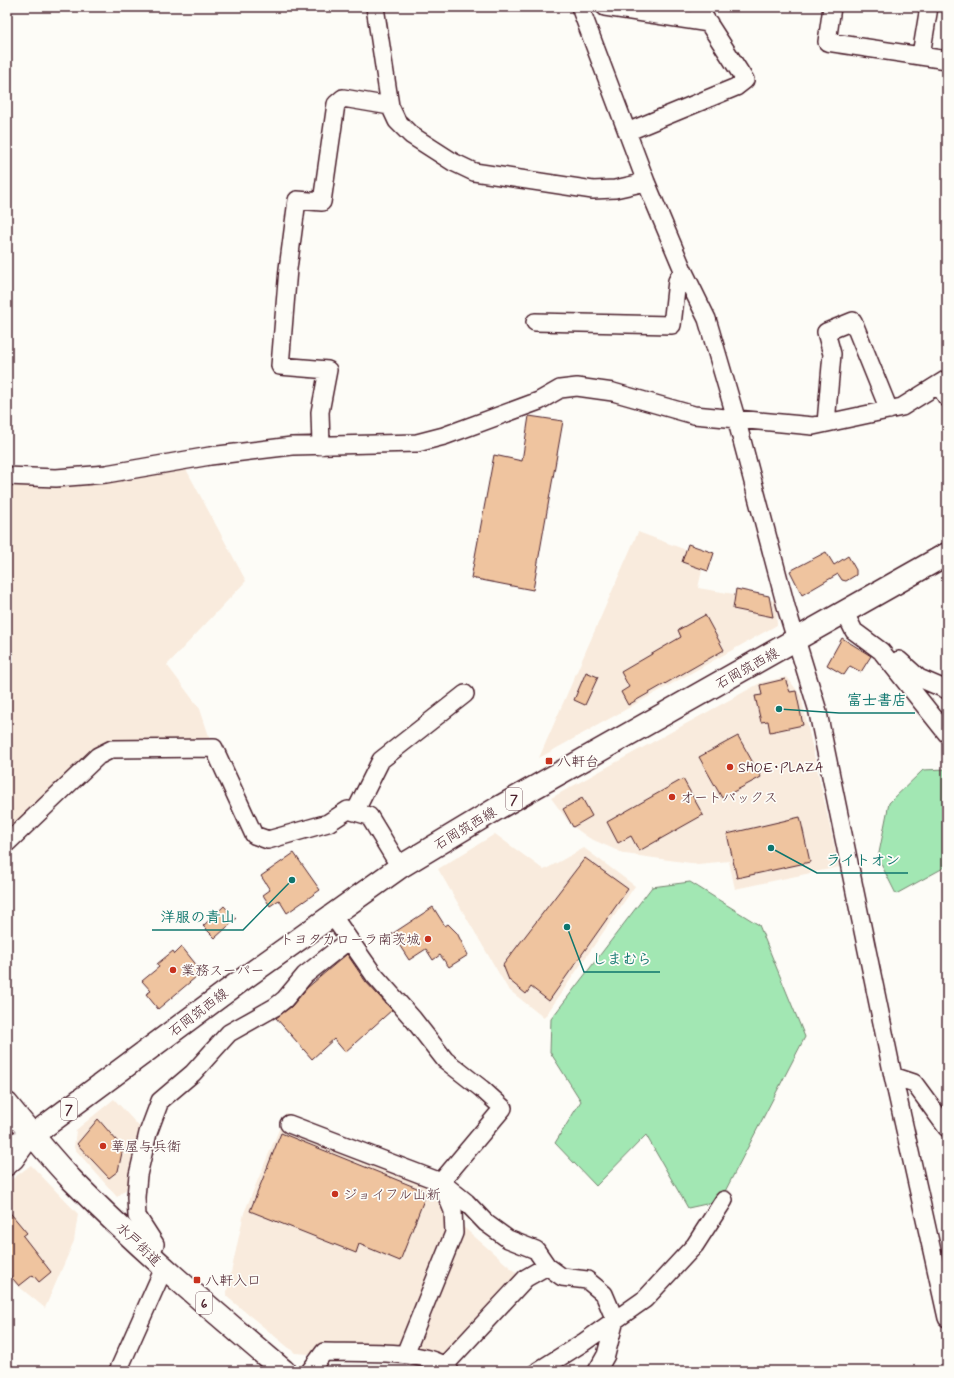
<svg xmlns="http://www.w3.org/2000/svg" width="954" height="1378" viewBox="0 0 954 1378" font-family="Mynerve,'Klee One',sans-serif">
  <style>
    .built { fill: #f9ebdd }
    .green { fill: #a2e7b3; stroke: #76836f }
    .building { fill: #efc49f; stroke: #4a1f2b }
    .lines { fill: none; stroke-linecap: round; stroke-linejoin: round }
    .minor-casing { stroke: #4a1f2b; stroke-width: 20 }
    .major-casing { stroke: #4a1f2b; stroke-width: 25 }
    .highway-casing { stroke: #4a1f2b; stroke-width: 25 }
    .minor { stroke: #fdfcf7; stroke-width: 17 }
    .major { stroke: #fdfcf7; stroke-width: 22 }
    .highway { stroke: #fdfcf7; stroke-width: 22 }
    .poi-dot { fill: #c8321e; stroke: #fdfcf7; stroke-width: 1.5 }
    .labels { text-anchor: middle; stroke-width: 3.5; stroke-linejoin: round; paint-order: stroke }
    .shield { fill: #fdfcf7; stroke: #806168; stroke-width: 1 }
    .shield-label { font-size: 13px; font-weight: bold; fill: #4a1f2b }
    .street-label { font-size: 14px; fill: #4a1f2b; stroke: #fdfcf7 }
    .poi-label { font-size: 14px; fill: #4a1f2b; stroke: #fdfcf7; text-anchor: start }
    .leader { fill: none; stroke: #0f766e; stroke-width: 1.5 }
    .callout-dot { fill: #0f766e; stroke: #fdfcf7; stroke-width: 1.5 }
    .callout-label { font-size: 15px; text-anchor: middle; font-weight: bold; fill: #0f766e; stroke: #fdfcf7; stroke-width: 3.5; stroke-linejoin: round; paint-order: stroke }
  </style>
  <rect width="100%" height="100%" fill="#fdfcf7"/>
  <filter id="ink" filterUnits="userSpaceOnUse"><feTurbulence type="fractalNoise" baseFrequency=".025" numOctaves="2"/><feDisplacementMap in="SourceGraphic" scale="8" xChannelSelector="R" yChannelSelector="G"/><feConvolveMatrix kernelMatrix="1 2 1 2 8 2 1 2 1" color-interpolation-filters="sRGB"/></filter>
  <g filter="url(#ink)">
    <!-- built -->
    <path class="built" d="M186,469L246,581L167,665L200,709L211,742L110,743L7,835V482H62Z
      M638,532L705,557L698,588L776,601L777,625L539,758Z
      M787,677L801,696L839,867L735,889L729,861L698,864L625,854L589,838L571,825L551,798L762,682Z
      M495,834L544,870L584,848L635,886L544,1018L508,989L438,869Z
      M114,1099L145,1133L132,1184L117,1197L74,1148L76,1130Z
      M286,1113L438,1172L434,1190L461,1225L529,1284L449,1371L427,1363L295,1353L226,1296L244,1213Z
      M31,1165L78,1214L74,1241L45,1308L7,1277V1183Z"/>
    <!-- green -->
    <path class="green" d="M947,769V866L896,894L878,858L889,803L923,770Z
      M690,882L759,925L805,1037L720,1201L688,1208L646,1135L596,1186L555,1143L581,1101L550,1052L551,1019L652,887Z"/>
    <!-- building -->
    <path class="building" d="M529,416L563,421L533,590L471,578L494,455L522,461Z
      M688,544L714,553L708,571L682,562Z
      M826,552L834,565L848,556L856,570V575L846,581L842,580L838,574L802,595L790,571Z
      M736,589L769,596L773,617L733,609Z
      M705,615L724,650L628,705L621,692L629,687L621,672L681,637L678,630Z
      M842,638L871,656L861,672L850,666L844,675L827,665Z
      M586,672L598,677L585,705L574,700Z
      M785,679L790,692L796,691L803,725L770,732L768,721L761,722L755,696L762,695L760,685Z
      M738,736L761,777L722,798L699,757Z
      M683,779L703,815L639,851L631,836L618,843L607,822Z
      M582,798L592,816L573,827L563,809Z
      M800,817L810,862L737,878L727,834Z
      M294,853L320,890L287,913L279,900L270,906L263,895L270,890L261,876Z
      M585,858L628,889L549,1001L531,987L526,994L509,980L503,965Z
      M224,906L236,919L215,938L203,926Z
      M433,907L445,926L448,924L457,933L468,955L449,967L440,955L433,960L426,949L409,960L392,934Z
      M182,947L202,972L158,1009L146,994L151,991L142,981L159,967L157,964L173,951L175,954Z
      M347,954L366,982L392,1010L345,1052L334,1039L312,1059L276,1018L291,1007L307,988Z
      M98,1119L123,1148L118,1171L109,1178L77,1144Z
      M281,1133L427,1192L400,1261L359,1244L356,1253L250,1211Z
      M7,1209L27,1233L23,1236L51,1272L39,1282L33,1275L19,1286L7,1272Z"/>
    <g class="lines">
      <defs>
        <path id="minor" d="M375,7L390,106L397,121L411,135L453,162L474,172L593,190L615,189L646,182
          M580,7L646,182L683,270L707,319L736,418L787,610L817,708L893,1076L947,1318
          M605,7L709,23
          M832,7L827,42L947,60
          M921,55L929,7
          M627,132L736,87L745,80L698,7
          M535,322L672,325L677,281L683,270
          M939,385L947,398
          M826,423L832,354L826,332L853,321L889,410
          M321,446L320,412L328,370L280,366L288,269L297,200L322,202L336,104L343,98L390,106
          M7,476L56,478L106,474L210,456L292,446L417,443L444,436L539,401L560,389L577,387L613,392L694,415L813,426L902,407L947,379
          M845,613L854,631L881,651L947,734
          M899,660L919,678L947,690
          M355,812L381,760L465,694
          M7,843L98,756L112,749L214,748L254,835L268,840L328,823L348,810L369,816L400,867
          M332,915L374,975L413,1019L445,1060L482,1089L503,1108L441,1182
          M893,1076L914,1083L947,1128
          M289,1124L441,1182L466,1202L486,1223L508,1239L536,1250L547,1266L562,1277L587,1280L604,1294L615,1320L606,1355L597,1371
          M7,1144L33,1135
          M7,1167L15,1160L33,1135
          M150,1255L155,1244L137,1216L136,1197L138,1175L148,1133L160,1101L193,1073L229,1033L275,1007L285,999L305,975L349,940
          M405,1354L454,1233L453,1211L442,1184
          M445,1365L526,1278L547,1266
          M118,1371L164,1268
          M310,1371L324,1352C353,1353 431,1348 450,1371
          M538,1371L584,1342L645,1299L695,1245L724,1200"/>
        <path id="major" d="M33,1135L246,977L400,867L498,808L947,554"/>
        <path id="highway" d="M7,1104C28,1130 49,1156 72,1180C139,1248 211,1309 284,1371"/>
      </defs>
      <!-- minor casing -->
      <use href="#minor" class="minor-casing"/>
      <!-- major casing -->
      <use href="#major" class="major-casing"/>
      <!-- highway casing -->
      <use href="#highway" class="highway-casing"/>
      <!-- minor -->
      <use href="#minor" class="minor"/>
      <!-- major -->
      <use href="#major" class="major"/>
      <!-- highway -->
      <use href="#highway" class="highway"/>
    </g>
  </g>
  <!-- markers -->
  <g class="poi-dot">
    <rect x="545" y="757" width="8" height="8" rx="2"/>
    <circle cx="730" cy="767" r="4"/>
    <circle cx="672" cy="797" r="4"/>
    <circle cx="428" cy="939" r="4"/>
    <circle cx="173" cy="970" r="4"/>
    <circle cx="103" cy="1146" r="4"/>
    <circle cx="335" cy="1194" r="4"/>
    <rect x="193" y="1276" width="8" height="8" rx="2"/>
  </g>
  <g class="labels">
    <!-- shield labels -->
    <g class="shield">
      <rect x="506" y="788" width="16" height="22" rx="3"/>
      <rect x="61" y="1098" width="16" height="22" rx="3"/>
      <rect x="196" y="1292" width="16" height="22" rx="3"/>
    </g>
    <g class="shield-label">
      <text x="514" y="804">7</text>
      <text x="69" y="1114">7</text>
      <text x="204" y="1308">6</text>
    </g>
    <!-- street labels -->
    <g class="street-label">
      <text transform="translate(747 668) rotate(-29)" y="5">石岡筑西線</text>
      <text transform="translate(465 828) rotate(-31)" y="5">石岡筑西線</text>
      <text transform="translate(198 1012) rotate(-37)" y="5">石岡筑西線</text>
      <text transform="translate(139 1244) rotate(44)" y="5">水戸街道</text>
    </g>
    <!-- poi labels -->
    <g class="poi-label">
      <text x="557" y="766">八軒台</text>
      <text x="738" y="772">SHOE･PLAZA</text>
      <text x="680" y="802">オートバックス</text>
      <text x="420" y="944" text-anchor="end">トヨタカローラ南茨城</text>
      <text x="181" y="975">業務スーパー</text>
      <text x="111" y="1151">華屋与兵衛</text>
      <text x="343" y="1199">ジョイフル山新</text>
      <text x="205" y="1285">八軒入口</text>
    </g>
  </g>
  <!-- callouts -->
  <path class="leader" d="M779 709L839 713H915M771 848L817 873H908M292 880L243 930H152M567 927L584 972H660"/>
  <g class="callout-dot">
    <circle cx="779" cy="709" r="4"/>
    <circle cx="771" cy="848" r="4"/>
    <circle cx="292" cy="880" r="4"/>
    <circle cx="567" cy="927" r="4"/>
  </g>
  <g class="callout-label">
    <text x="877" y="705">富士書店</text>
    <text x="863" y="865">ライトオン</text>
    <text x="198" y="922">洋服の青山</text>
    <text x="622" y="964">しまむら</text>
  </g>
  <!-- margin -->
  <rect width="954" height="1378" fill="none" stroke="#fdfcf7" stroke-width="24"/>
  <rect x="12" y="12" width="930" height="1354" fill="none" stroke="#4a1f2b" stroke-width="1.5" filter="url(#ink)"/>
</svg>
